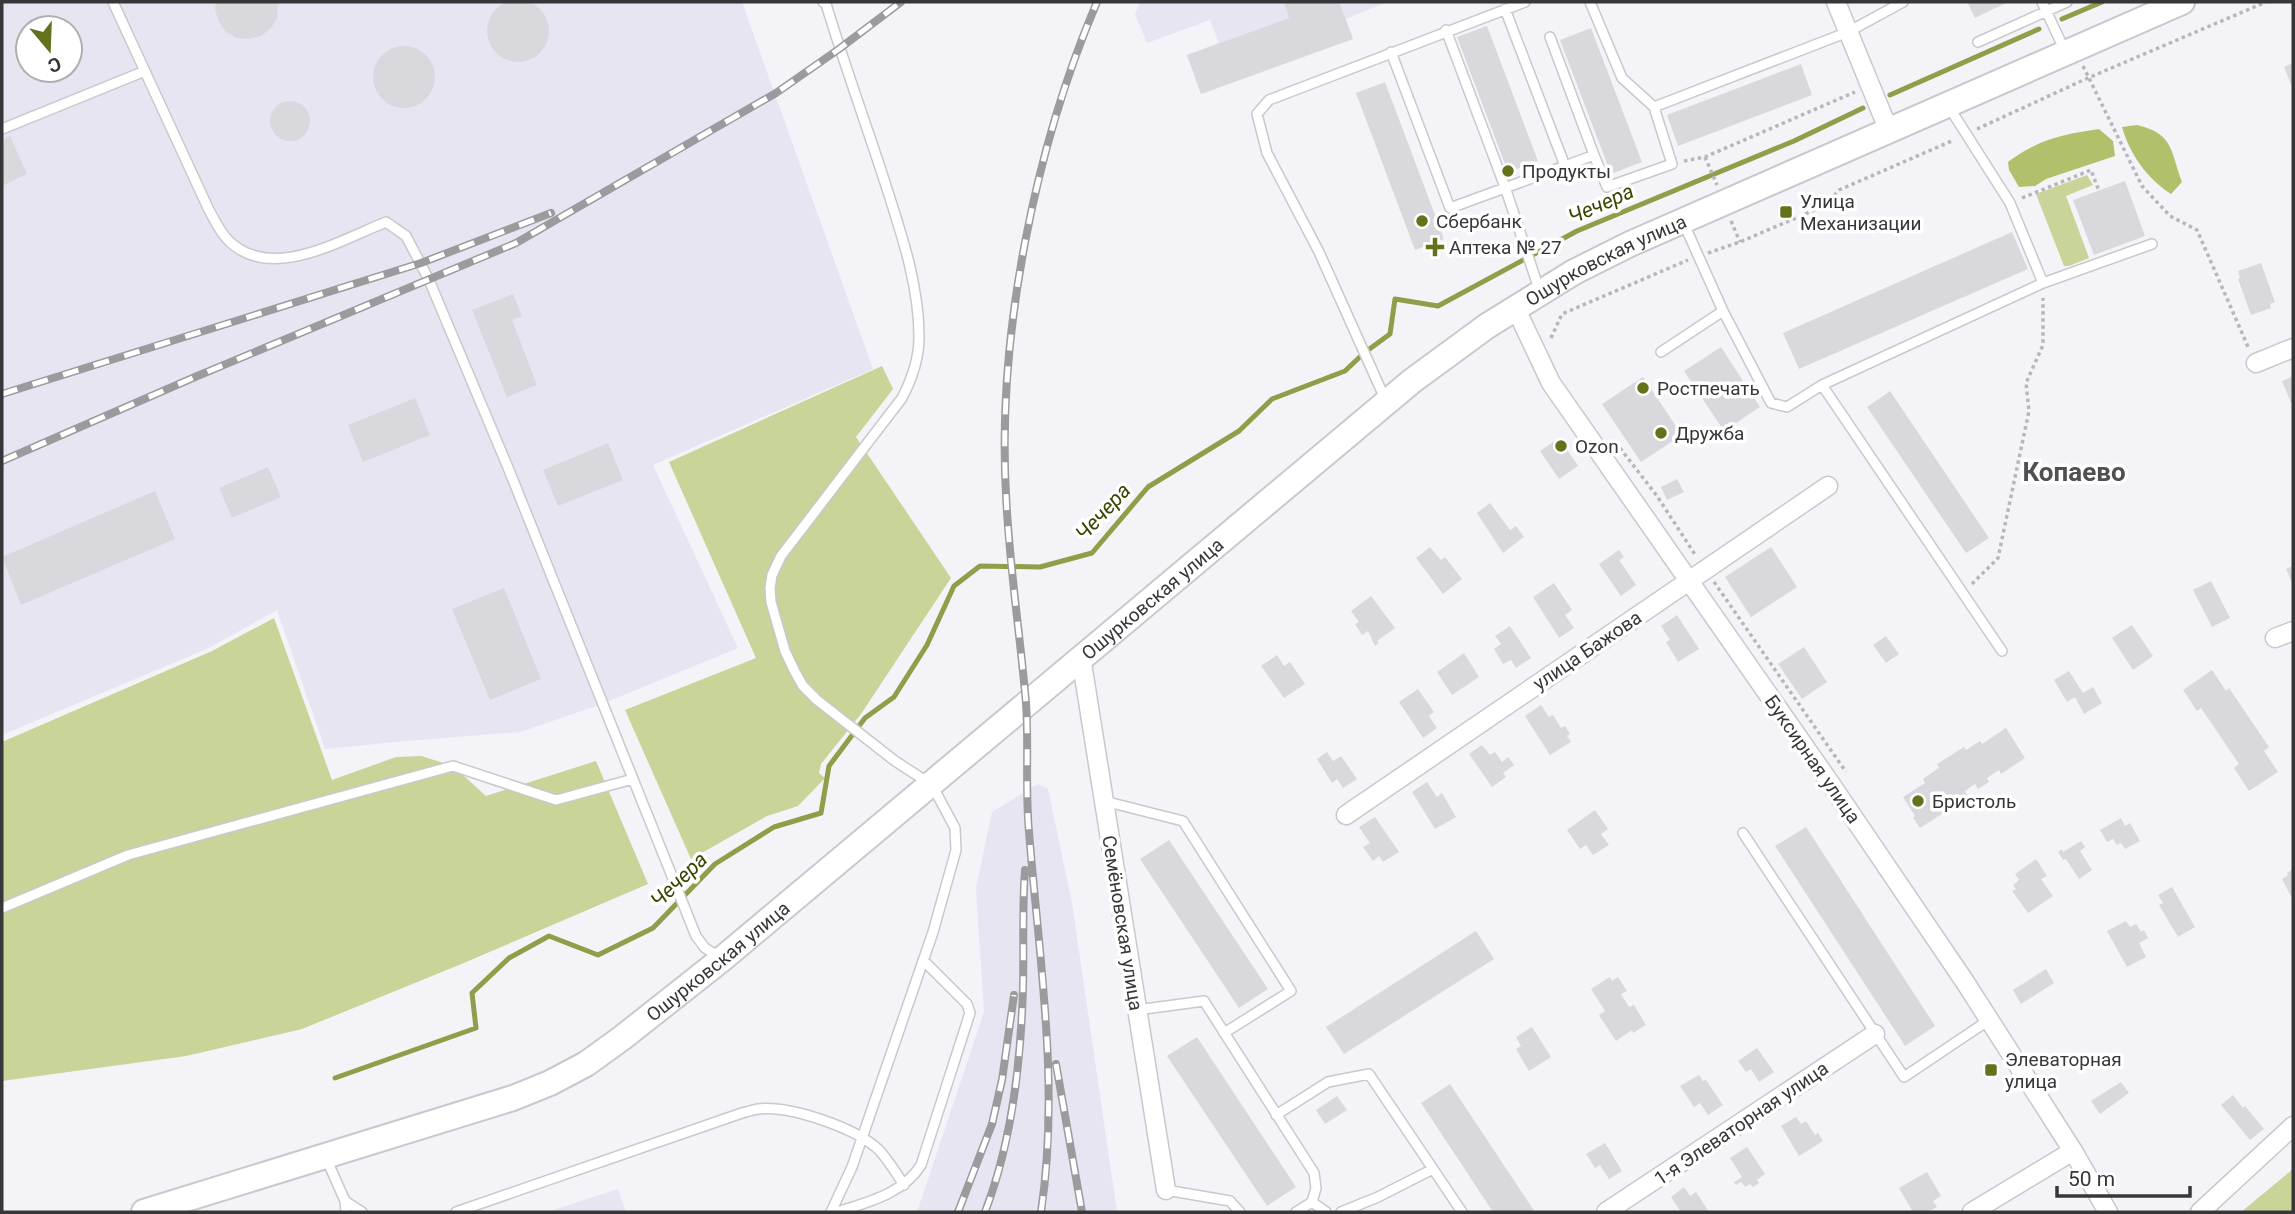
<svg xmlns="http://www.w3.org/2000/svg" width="2295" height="1214" viewBox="0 0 2295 1214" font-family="Roboto,sans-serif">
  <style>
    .built { fill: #e7e5f1; fill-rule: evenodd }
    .green { fill: #c8d498 }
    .forest { fill: #b1c06b }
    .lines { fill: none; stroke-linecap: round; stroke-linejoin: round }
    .stream { stroke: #909e49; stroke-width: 5 }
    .building { fill: #d9d9dd }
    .lane-casing { stroke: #c9c8cd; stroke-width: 12 }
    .street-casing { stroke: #c9c8cd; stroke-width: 21 }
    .secondary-casing { stroke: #c9c8cd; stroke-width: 28 }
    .path { stroke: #b7b6ba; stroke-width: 3.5; stroke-dasharray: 3.5 3.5; stroke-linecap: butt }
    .lane { stroke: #fff; stroke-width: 9 }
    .street { stroke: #fff; stroke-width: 18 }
    .secondary { stroke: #fff; stroke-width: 24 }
    .rail-casing { stroke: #9b9b9e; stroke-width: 8 }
    .rail { stroke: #fff; stroke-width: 5; stroke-dasharray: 16; stroke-linecap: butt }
    .poi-dot { fill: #65711b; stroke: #fff; stroke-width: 2.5 }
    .labels { text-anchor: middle; stroke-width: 7; stroke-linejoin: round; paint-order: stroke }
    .poi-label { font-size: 19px; fill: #373739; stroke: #fff; text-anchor: start }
    .street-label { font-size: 19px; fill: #373739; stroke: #fff }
    .water-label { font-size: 21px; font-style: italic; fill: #3c4400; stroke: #fff }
    .district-label { font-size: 26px; font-weight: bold; fill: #505053; stroke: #fff }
  </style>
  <rect width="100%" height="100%" fill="#f4f3f8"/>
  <!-- built -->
  <path class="built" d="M2,2H742L873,369L653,465L738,648L602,704L520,732L405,741L325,749L277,610L209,648L2,735ZM28,28H70V70H28Z
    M1140,2H1387L1346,19L1353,39L1201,94L1187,55L1219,43L1210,20L1147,43L1135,14Z
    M1038,784L1048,789L1072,903L1117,1212H917L984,1012L976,888L992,812Z
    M618,1189L626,1212H548Z"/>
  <!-- green -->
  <path class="green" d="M2087,175L2093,185L2066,196L2089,258L2069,266H2064L2036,194Z
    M882,366L893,389L856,437L951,578L861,714L821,764L819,773L825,778L798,806L767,816L691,859L625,710L756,658L669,462Z
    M274,618L332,780L396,757L421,756L453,766L486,796L596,761L648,884L459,965L302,1029L186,1056L2,1081V742L212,651Z
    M2293,1169V1212H2241Z"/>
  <!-- forest -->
  <path class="forest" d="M2137,125C2174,134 2170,150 2182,182L2171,194C2147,178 2130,155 2122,127Z
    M2099,129L2113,141L2115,156L2046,179L2035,186L2019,187L2009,170L2008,162C2037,140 2063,134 2099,129Z"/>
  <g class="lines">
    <!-- stream -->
    <path class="stream" d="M2062,19L2102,2
      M1890,95L2039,29
      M335,1078L476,1028L472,993L509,958L549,936L598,955L653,928L715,864L774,827L821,813L829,766L865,718L894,697L927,645L954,586L980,566L1040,567L1092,553L1148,487L1239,431L1272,399L1345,371L1364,353L1390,334L1395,299L1438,306L1577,231L1794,141L1863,108"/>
  </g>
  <!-- building -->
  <path class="building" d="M487 31a31 31 0 1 1 62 0a31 31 0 1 1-62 0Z
    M216,2H278L277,18L271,28L261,36L249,39L237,38L226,32L219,22L215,10Z
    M1284,2H1339L1353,39L1201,94L1187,55L1289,18Z
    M1967,2H2008L1975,18Z
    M1487,26L1538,161L1508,172L1457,37Z
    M1591,28L1642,162L1611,174L1560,40Z
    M373 77a31 31 0 1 1 62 0a31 31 0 1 1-62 0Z
    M2293,63V89L2284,67Z
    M1801,64L1812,95L1678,146L1667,115Z
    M1385,82L1444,239L1415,250L1356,93Z
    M270 121a20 20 0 1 1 40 0a20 20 0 1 1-40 0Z
    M10,136L27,174L2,186V140Z
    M2125,181L2145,236L2094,255L2073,200Z
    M2012,232L2028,269L1799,369L1783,333Z
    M2261,263L2275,302L2270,304L2271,308L2251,315L2238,279L2240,278L2238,271Z
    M513,294L522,316L512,320L537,385L507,397L472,310Z
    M1721,347L1760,407L1724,431L1684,371Z
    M2293,376V402L2291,403L2282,381Z
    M1643,377L1682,435L1641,462L1602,404Z
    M1890,391L1989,538L1966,553L1867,407Z
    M415,398L430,435L363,462L348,425Z
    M1559,438L1578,466L1559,479L1540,451Z
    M608,443L623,480L558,506L543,470Z
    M268,467L281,497L232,518L219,488Z
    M1677,479L1684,492L1667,500L1661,487Z
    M155,491L175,539L21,605L2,557Z
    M1490,503L1510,530L1516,526L1524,537L1503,553L1477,513Z
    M1430,547L1441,560L1445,557L1462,579L1443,594L1416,558Z
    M1771,547L1797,587L1751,617L1725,577Z
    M1619,550L1624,557L1619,560L1636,585L1621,596L1599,564Z
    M2293,566V585L2286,569Z
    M2211,581L2230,618L2212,627L2193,590Z
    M1554,583L1572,610L1565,615L1574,628L1559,638L1533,597Z
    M504,588L541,679L490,700L452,609Z
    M1371,596L1395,628L1377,641L1379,643L1375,646L1368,631L1362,635L1355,624L1359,622L1351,611Z
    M1677,615L1699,649L1678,662L1666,642L1670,640L1661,626Z
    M2132,625L2153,656L2133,670L2112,638Z
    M1510,626L1531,658L1516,668L1511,660L1503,664L1494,649L1501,644L1495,636Z
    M1886,636L1899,654L1886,663L1873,645Z
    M1804,647L1827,682L1802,699L1778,664Z
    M1464,653L1479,677L1452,695L1437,672Z
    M1277,655L1284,666L1290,662L1305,684L1284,698L1261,666Z
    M2212,670L2226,691L2229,688L2269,747L2264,751L2278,772L2249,791L2234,768L2239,764L2201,708L2197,711L2183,690Z
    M2069,671L2083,693L2093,687L2102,703L2084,714L2075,697L2067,702L2054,680Z
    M1418,689L1434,712L1429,716L1437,728L1423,738L1399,702Z
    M1541,705L1549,717L1553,715L1561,728L1565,726L1570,734L1567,736L1571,742L1550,755L1525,716Z
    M2006,728L2025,758L2001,774L1999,770L1987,778L1989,782L1978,789L1975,784L1965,791L1968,796L1959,801L1956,798L1941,807L1945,812L1920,828L1913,818L1915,816L1903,797L1925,783L1923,779L1939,768L1937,764L1964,747L1966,750L1980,741L1982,744Z
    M1482,745L1490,755L1495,752L1502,762L1508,757L1514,765L1503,773L1506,777L1492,787L1469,754Z
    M1327,752L1333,761L1341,756L1357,779L1343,788L1337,779L1332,783L1317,759Z
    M1427,782L1437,797L1442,793L1456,817L1435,829L1412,792Z
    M1595,810L1608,829L1601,834L1609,845L1593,855L1586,845L1580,849L1567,830Z
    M1375,817L1399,852L1383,862L1379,856L1373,861L1363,847L1370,843L1359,827Z
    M2121,818L2125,826L2130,823L2140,841L2125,849L2121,843L2117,845L2113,839L2107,842L2100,830Z
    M1806,827L1935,1026L1905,1046L1775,846Z
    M1169,840L1268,989L1239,1008L1140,859Z
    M2081,841L2085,847L2080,851L2092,870L2079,879L2066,859L2063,860L2058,852L2062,849L2063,852Z
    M2036,859L2047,876L2041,879L2053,896L2028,913L2012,891L2016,889L2013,885L2019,880L2015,874Z
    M2293,869V900L2282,879L2288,875L2287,873Z
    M2172,887L2195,927L2178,937L2159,905L2163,903L2158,895Z
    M2126,921L2130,927L2136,924L2141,932L2144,930L2148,938L2139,943L2146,957L2127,967L2107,931Z
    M1476,931L1494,959L1344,1054L1326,1027Z
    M2046,969L2054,983L2021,1004L2013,990Z
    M1610,977L1612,981L1618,977L1627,991L1621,994L1629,1007L1634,1005L1646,1025L1633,1033L1632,1030L1616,1041L1599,1015L1605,1011L1591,989Z
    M1532,1027L1551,1057L1529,1071L1516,1049L1521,1046L1516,1037Z
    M1197,1037L1296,1187L1267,1206L1167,1056Z
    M1757,1048L1774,1072L1759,1082L1751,1069L1746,1072L1738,1061Z
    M1699,1075L1703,1081L1706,1080L1723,1105L1708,1115L1700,1103L1694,1107L1680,1086Z
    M2121,1082L2129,1093L2100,1114L2091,1101Z
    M1450,1084L1535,1212H1493L1421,1103Z
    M2233,1095L2243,1108L2245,1106L2264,1129L2250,1140L2221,1105Z
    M1337,1096L1347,1110L1325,1124L1316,1110Z
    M1796,1117L1801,1124L1806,1121L1815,1135L1818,1133L1823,1141L1799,1156L1781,1126Z
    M1605,1143L1622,1171L1609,1179L1600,1165L1595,1168L1586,1154Z
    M1747,1147L1765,1174L1757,1180L1759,1183L1753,1187L1750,1184L1745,1187L1741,1182L1736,1185L1734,1182L1742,1177L1730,1158Z
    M1927,1172L1941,1196L1933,1201L1937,1207L1928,1212H1913L1899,1188Z
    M1684,1187L1690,1196L1696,1192L1709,1212H1681L1671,1197Z"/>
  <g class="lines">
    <defs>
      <path id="lane" d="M113,2L208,208C214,219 219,231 228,240C270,283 341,240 386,222L406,236L429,280L509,470L696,936L705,948L721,958
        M823,2L826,4C845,67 868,129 888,192C903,239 919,287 919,337C919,359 912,379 902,398L781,556L772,575L770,588L771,602L785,651L795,672L803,686L817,700L895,761L932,785L955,828L956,850L933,932L852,1167L831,1212
        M1590,2L1622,78L1654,107L1848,32L1903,2
        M2042,2L2065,51
        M1446,30L1505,187L1540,292
        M1550,37L1594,155L1565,166
        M1978,42L2067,2
        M1391,52L1450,208L1565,166L1505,9
        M1949,107L2010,203L2043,283L1822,385L2002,651
        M2,129L145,71
        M1594,155L1607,187L1672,164L1654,107
        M1684,224L1723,311L1771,403L1787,407L1822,385
        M2043,283L2152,244
        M1661,352L1723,311
        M1386,401L1319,252L1267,153L1257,114L1269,100L1525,2
        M1104,801L1183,821L1291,991L1224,1033
        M1743,833L1904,1077L1989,1020
        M2,908L128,855L453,766L556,800L633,779
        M1137,1010L1204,1001L1314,1173L1316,1188L1312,1202L1296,1212
        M1276,1115L1328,1082L1369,1074L1462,1212
        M326,1158L345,1201L346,1212
        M1166,1190L1230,1201L1240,1212
        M345,1201L362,1212
        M1312,1202L1326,1212
        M456,1212L742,1113C747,1112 752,1110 758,1109C790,1105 856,1128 879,1150C889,1161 896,1173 904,1185
        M837,1212C868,1202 903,1194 921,1165L970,1013L967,1004L923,960
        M1341,1212L1378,1197L1433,1169"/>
      <path id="street" d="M1836,2L1889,131
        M1516,309L1551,383L1830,783L1965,982L2073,1151L2108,1212
        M2256,363L2293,348
        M2275,638L2293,631
        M1081,657L1166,1190
        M1346,815L1828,486
        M1606,1212L1875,1034
        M1972,1212L2073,1151
        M2200,1212L2293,1126"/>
      <g id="secondary">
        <path id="s1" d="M144,1212L513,1098L550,1083L586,1064L622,1038L722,959L1412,381L1487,326L1574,272L1630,244L2182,2"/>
      </g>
    </defs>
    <!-- lane casing -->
    <use href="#lane" class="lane-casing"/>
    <!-- street casing -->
    <use href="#street" class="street-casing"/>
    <!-- secondary casing -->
    <use href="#secondary" class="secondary-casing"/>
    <!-- path -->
    <path class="path" d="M2083,66L2142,186L2170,216L2197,230L2249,349
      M1977,129L2088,78L2266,2
      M1705,157L1717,185
      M1684,161L1705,157L1855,92
      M2022,198L2091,170L2099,191
      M1731,221L1740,242
      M1708,253L1740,242L1826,205L1839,190L1954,140
      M1551,338L1562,314L1688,260
      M1620,448L1657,496L1696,556
      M1714,582L1846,772
      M1972,584L1998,558L2029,411L2026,383L2043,345V298"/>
    <!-- lane -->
    <use href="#lane" class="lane"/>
    <!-- street -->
    <use href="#street" class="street"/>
    <!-- secondary -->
    <use href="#secondary" class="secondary"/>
    <defs>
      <path id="rail" d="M2,394L421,263L551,213
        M2,461L195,377L516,243L776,93L839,49L901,2
        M1056,1064L1082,1212
        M958,1212L992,1124L1002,1080L1014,995
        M985,1212C1012,1142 1021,1062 1023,987C1024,948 1022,909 1025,870
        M1041,1212C1060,1086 1039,958 1029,832C1025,789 1029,745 1026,703C1020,633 1009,564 1006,494C997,336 1035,147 1097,2"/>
    </defs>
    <!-- rail casing -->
    <use href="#rail" class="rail-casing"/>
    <!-- rail -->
    <use href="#rail" class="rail"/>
  </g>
  <!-- markers -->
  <g class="poi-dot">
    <circle cx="1508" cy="171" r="7"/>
    <rect x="1779" y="205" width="14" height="14" rx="3.5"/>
    <circle cx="1422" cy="221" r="7"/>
    <path d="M1431.5 236.5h7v7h7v7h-7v7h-7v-7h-7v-7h7z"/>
    <circle cx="1643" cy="388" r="7"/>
    <circle cx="1661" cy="433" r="7"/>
    <circle cx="1561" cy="446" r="7"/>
    <circle cx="1918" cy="801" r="7"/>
    <rect x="1984" y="1063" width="14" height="14" rx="3.5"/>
  </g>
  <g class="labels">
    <!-- poi labels -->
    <g class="poi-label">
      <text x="1522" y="178">Продукты</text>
      <text x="1800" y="208">Улица<tspan x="1800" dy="22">Механизации</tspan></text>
      <text x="1436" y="228">Сбербанк</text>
      <text x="1449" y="254">Аптека № 27</text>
      <text x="1657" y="395">Ростпечать</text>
      <text x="1675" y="440">Дружба</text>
      <text x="1575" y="453">Ozon</text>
      <text x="1932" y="808">Бристоль</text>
      <text x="2005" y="1066">Элеваторная<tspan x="2005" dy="22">улица</tspan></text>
    </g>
    <!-- street labels -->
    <g class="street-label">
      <text dy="7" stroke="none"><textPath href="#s1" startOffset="1768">Ошурковская улица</textPath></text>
      <text dy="7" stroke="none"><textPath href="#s1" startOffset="1200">Ошурковская улица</textPath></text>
      <text transform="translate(1587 650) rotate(-34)" y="7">улица Бажова</text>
      <text transform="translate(1813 759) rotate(55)" y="7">Буксирная улица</text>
      <text transform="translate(1123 923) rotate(81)" y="7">Семёновская улица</text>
      <text dy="7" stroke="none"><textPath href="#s1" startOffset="634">Ошурковская улица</textPath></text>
      <text transform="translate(1741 1123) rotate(-34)" y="7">1-я Элеваторная улица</text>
    </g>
    <!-- water labels -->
    <g class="water-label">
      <text transform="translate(1601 204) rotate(-24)" y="7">Чечера</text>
      <text transform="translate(1103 512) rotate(-47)" y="7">Чечера</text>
      <text transform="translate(679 880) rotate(-44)" y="7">Чечера</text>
    </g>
    <!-- district labels -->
    <g class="district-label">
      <text x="2074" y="481">Копаево</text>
    </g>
  </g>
  <!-- border -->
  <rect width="2295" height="1214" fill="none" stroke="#373739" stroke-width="7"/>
  <!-- north arrow -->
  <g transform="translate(49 49) rotate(161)"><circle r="33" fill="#ffffff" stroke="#afafb0" stroke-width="2"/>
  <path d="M0-5L12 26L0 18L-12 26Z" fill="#65711b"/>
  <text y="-10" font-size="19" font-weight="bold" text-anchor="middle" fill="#373739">С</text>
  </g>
  <!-- scale -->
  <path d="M2057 1186v10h133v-10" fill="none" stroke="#373739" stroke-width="3.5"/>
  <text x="2068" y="1186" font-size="21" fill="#373739" stroke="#ffffff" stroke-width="5" paint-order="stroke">50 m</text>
</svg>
